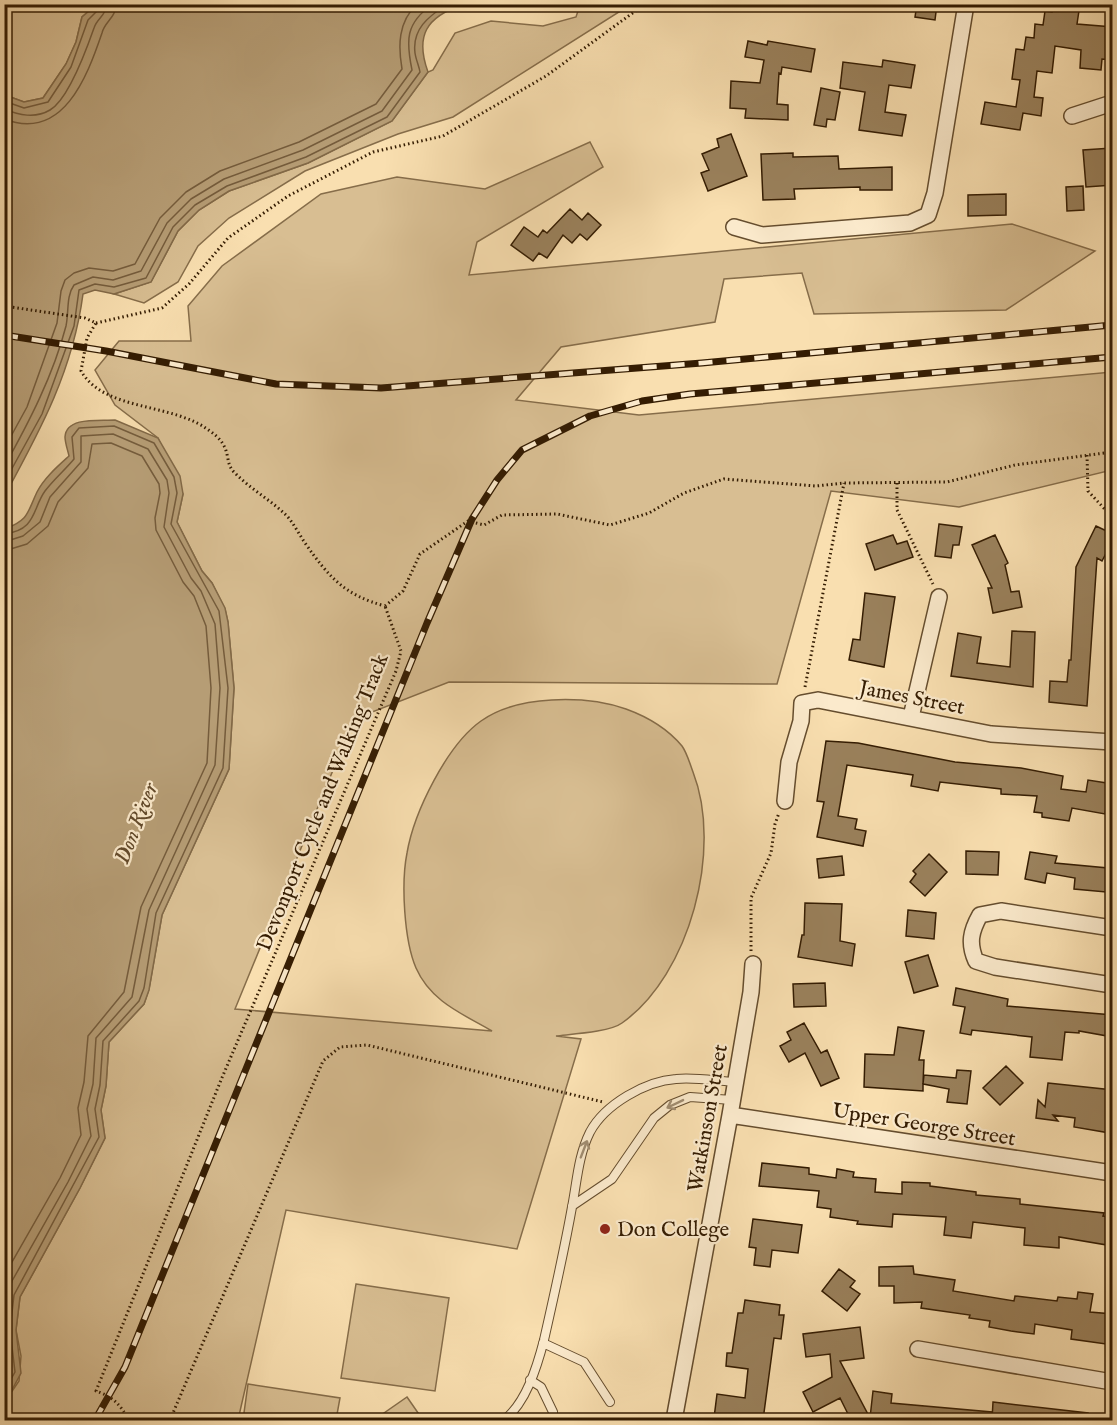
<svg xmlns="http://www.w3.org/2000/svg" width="1117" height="1425" viewBox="0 0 1117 1425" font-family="'IM FELL English',serif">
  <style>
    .green { fill: #d8be92; stroke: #866d4a; stroke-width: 1.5 }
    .water { fill: #b69d75; stroke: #826947; stroke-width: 1.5 }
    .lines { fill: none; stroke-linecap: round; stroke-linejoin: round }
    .shore { stroke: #755c3c; stroke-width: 1.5 }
    .building { fill: #9a815c; stroke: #341c02; stroke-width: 1.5 }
    .lane-casing { stroke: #654d2e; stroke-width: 10 }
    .street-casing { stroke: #654d2e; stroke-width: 18 }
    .path { stroke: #341c02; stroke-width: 3; stroke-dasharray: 1.5 3; stroke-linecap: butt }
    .lane { stroke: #fbeacc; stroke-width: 8 }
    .street { stroke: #fbeacc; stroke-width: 15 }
    .rail-casing { stroke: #341c02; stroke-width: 7 }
    .rail { stroke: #fbeacc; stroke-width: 4.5; stroke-dasharray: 14; stroke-linecap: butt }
    .oneway { stroke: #a18d71 }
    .poi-dot { fill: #8f2418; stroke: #fbeacc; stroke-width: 2 }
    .labels { text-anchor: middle; stroke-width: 4.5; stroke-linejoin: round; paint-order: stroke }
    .street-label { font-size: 21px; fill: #341c02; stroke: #fbeacc }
    .poi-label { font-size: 21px; fill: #341c02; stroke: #fbeacc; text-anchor: start }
    .water-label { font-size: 22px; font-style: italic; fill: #62492a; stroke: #fbeacc }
  </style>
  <rect width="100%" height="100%" fill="#f9dfb0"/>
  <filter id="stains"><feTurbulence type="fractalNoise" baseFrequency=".00333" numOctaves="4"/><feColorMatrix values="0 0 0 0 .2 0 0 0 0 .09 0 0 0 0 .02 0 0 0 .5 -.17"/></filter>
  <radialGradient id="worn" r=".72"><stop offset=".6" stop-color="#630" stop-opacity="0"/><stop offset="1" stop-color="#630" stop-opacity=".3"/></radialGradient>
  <!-- green -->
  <path class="green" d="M4,5H96L82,17L76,42L66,64L43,98L24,102L5,95Z
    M580,5H630L453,117L398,134L305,171L229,218L198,246L178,282L144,303L114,294L151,282L178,231L199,210L229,191L308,163L392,121L428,72L433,70L455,33L491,21L543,26L576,17Z
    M590,142L603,167L477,242L469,275L1012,224L1095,251L1006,310L814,314L802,273L724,279L715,322L561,347L516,400L639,415L1112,372V470L959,507L831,491L777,684L449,682L354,719L235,1009L492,1031C463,1014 431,1002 416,968C404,940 401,883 407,853C414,812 447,745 481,721C517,695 585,695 626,709C648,717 667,728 682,746C687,753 690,764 693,772C723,849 690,975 622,1023C610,1032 573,1034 556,1036L581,1039L517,1249L286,1210L238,1420H8L4,1403L19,1381L21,1356L16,1330L20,1297L80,1188L105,1138L101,1110L106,1086L109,1042L144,1004L149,989L162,915L229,769L234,688L228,622L225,609L212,583L202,571L177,522L183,494L158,438L115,405L95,370L119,341H191L188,306L222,266L321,194L397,177L485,189Z
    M356,1284L449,1298L435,1391L341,1378Z
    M248,1384L340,1398L336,1420H243Z
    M407,1397L423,1420H374Z"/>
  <!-- water -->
  <path class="water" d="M96,5H462C426,17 415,36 428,72L392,121L308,163L229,191L199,210L178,231L151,282L114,294L95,290L83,294C73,370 41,429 5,495V95L24,102L43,98L66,64L76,42L82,17Z
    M115,420L158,438L180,476L183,494L177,522L202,571L212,583L225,608L228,622L234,688L229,769L162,915L149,990L144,1004L109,1042L106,1086L101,1110L105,1138L80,1188L20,1297L16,1330L21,1373L5,1403V529C29,520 27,513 37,492C44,478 58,466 69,456C68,451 65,443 65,437C66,416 101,421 115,420Z"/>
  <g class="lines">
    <!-- shore -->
    <path class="shore" d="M4,101L24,108L48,102L71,67L88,20L98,10L100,4
      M4,109C19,115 35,119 50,110C69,99 87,48 94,28C97,18 106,16 107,4
      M4,119C63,142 87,77 102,33C105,21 116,18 116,4
      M4,449L27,407L57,323L61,291L65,280L74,273L89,268L113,271L135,264L160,218L186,192L220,171L299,142L376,104L402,69C398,46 398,22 417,4
      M4,467C29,422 53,376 66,326C69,312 66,296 74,285L93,277L113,280L141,271L167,223L191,199L224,179L303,150L382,111L412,70C406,41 405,23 433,4
      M4,483L42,414L74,326L79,290L95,284L114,287L146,278L173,227L195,205L227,186L306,157L387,117L420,72C419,66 416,60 415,53C412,29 428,17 447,4
      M4,534C37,530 32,509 45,491C54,479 65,470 74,459L72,437L79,428L114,426L154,443L174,477L177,493L171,524L219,611L228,688L223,768L156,913L144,988L139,1001L103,1041L100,1085L95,1109L99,1137L14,1295L10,1330L15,1372L4,1392
      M4,542L23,536L40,522L50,497L81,462V436L113,434L148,449L167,480L169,493L164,527L191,578L201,591L215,624L220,688L215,765L149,910L132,997L96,1038L93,1084L87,1109L91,1136L68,1182L12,1281L4,1311
      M4,551L27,544L48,526L58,502L88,468L92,444L111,443L142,456L159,484L160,493L155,518L156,530L183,582L194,596L206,626L211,688L207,763L141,907L124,992L88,1036L84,1082L78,1108L81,1135L60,1178L4,1276"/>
  </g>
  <!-- building -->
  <path class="building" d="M917,4H937L935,20L915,17Z
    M1053,4H1080L1077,24L1113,27V60L1102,59L1101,70L1080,68L1081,50L1055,46L1052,73L1037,71L1034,97L1043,98L1041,116L1023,113L1020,130L981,124L985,102L1016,107L1020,80L1012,79L1016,49L1024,50L1026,37L1034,38L1035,24L1043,25L1045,11L1052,12Z
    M748,41L767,45L768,41L815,49L811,72L782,67L781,74L779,73L777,104L788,105V120L745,118L746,109L730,108L731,81L760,83L764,60L745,57Z
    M883,60L915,65L911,88L889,85L885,112L906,115L902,136L859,130L865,92L840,88L843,62L882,67Z
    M821,88L840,92L835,120L827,119L826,127L814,125Z
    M731,134L747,176L708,191L701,173L709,170L702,154L719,147L717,139Z
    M1112,148L1113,185L1086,187L1083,150Z
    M793,153V157L838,156L839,169L892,167V190H860V187L794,189L795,199L763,200L761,154Z
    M1083,186L1084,210L1067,211L1066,187Z
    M1006,194V215L968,216V195Z
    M570,209L582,220L588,213L601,225L587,240L580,234L572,243L563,235L547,258L539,253L533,261L511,245L524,227L538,237L543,230L547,233Z
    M939,524L962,527L959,545H953L951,558L935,556Z
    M1096,526L1113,534V540L1102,561L1097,558L1087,706L1049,702L1050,681L1067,682L1069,660H1071L1076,567Z
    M893,535L897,544L907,541L913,557L875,570L866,544Z
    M995,535L1008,563L1005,565L1011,592L1019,591L1022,607L993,613L988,588H992L972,545Z
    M865,593L895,597L884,667L849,660L853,639L860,640Z
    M1012,631L1035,632L1033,687L951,676L958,633L981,637L977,663L1010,667Z
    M826,741L858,743L955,762L1021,768L1063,776L1061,789L1086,792L1088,780L1113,784V809L1106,808L1105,814L1072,808L1069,821L1042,817V813L1034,812L1037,796L1001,794V789L940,782L938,791L911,786L913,775L847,765L838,816L857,819L855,829L866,831L863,846L817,837L824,802L817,801Z
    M966,851L999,852L998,875L966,874Z
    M1030,852L1057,856L1055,863L1108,868L1106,892L1074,889L1075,878L1047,873L1045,883L1025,879Z
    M929,854L947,872L925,896L910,882L916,874L913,871Z
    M842,856L844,875L819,878L817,859Z
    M805,903L842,904L840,941L855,944L852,966L798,957L802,935H804Z
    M908,910L936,913L934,939L906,936Z
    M928,955L938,986L914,993L905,962Z
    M825,983L826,1006L794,1007L793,984Z
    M956,988L1008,999L1007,1006L1113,1015V1037L1079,1031V1033L1065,1032L1062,1060L1030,1057L1032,1037L972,1030L971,1035L960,1033L965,1007L953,1005Z
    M804,1023L821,1053L827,1050L839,1078L821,1086L805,1053L789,1062L780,1046L791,1040L787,1032Z
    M898,1027L924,1031L919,1060H924L923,1084L924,1075L956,1078L957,1070L971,1071L967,1104L947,1102L949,1089L923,1084V1091L864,1087L865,1054L894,1055Z
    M1006,1066L1023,1083L1000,1105L983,1088Z
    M1048,1083L1113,1090L1110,1133L1074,1127L1075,1118L1053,1115L1058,1121L1036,1118L1038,1100L1045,1107Z
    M762,1163L809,1168V1174L836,1178L837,1169L854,1172L853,1177L876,1179L875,1192L902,1194V1182L930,1183V1186L976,1192V1195L1020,1199V1204L1104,1213L1103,1216L1113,1217V1246L1059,1237V1248L1024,1245L1025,1228L973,1222L971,1238L944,1235L946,1217L893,1214L892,1227L857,1224L858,1221L830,1217L831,1209L817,1207L819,1191L759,1186Z
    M753,1219L802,1225L798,1253L772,1250L770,1267L754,1265L756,1248L749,1247Z
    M913,1266L914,1274L955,1280L953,1291L1014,1301L1015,1296L1057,1301L1058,1297L1077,1299L1078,1292L1093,1294L1090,1312L1113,1314V1345L1071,1339L1072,1330L1035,1324L1034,1334L1011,1331L989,1327L990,1321L969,1318L970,1315L921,1308L922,1302L894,1303V1286H879V1267Z
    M839,1269L855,1281L850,1287L860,1294L847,1311L822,1291Z
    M745,1300L780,1305L779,1315H784L781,1339L774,1338L763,1420L714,1418L717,1394L745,1398L748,1369L726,1366L727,1353H732L738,1313H743Z
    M860,1327L864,1358L840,1361L870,1418L873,1391L892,1394L891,1403L992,1412V1420H847L848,1414L840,1398L813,1412L803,1392L832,1377L830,1354L806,1357L803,1334Z
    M993,1402L1088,1413V1420H992Z"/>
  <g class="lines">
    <defs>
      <path id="lane" d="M572,1206L612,1179L654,1118L670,1105L690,1097L732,1100
        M543,1343L584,1362L610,1402
        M530,1380L541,1387L553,1412
        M504,1420C526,1403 537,1367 544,1340C554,1296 564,1252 572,1207C577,1182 578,1156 590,1132C605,1104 646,1081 676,1079C695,1077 716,1081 735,1082"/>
      <path id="street" d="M1072,116L1112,103
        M734,227L762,235L910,223L928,215L935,193L966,4
        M911,717L939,597
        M785,801L789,762L801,721L802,703L818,700L991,734L1112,742
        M1112,928L1001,911L980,915C971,931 968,943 976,961L995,967L1112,985
        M730,1115L1112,1173
        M918,1349L1112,1382
        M674,1420L730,1115L751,992L753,964"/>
    </defs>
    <!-- lane casing -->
    <use href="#lane" class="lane-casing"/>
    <!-- street casing -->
    <use href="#street" class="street-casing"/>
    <!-- path -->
    <path class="path" d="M4,306L85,318L96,323L87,338L81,371C105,412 172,402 210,431C234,448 223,461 234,472C250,489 271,500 287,516C294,524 299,534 305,543C329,577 344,595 385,606
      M96,323L162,308L189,284L228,238L288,196L373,152L443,136L546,76L645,4
      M1087,455L1088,491L1112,517
      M897,483V510L933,584
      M385,606L403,591L420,554L468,521L484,525L502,515L557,514L610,525L649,513L684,493L724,479L816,486L844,483L947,482L1015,465L1112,452
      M805,687L844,483
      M751,951V898L771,853L775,824L779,813
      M129,1420C120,1405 114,1397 96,1391L221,1080L396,671L401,651L385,606
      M170,1420L323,1061L340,1047L367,1045L603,1102"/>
    <!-- lane -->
    <use href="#lane" class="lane"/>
    <!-- street -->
    <use href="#street" class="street"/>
    <defs>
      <path id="rail" d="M4,335L106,351L276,384L381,388L702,363L1112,325
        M95,1420L125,1367L427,623L472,519L497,480L522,450L590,416L642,401L690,394L1112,357"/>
    </defs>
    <!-- rail casing -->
    <use href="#rail" class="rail-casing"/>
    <!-- rail -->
    <use href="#rail" class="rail"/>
  </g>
  <!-- one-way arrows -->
  <defs><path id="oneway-shaft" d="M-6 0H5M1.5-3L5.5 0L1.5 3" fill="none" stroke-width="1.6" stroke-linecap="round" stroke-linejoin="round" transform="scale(1.5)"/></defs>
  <g class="oneway">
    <use href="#oneway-shaft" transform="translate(675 1104) rotate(154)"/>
    <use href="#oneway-shaft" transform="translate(584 1149) rotate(-69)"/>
  </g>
  <!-- markers -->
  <circle class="poi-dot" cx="605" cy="1229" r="6"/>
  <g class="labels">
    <!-- street labels -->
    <g class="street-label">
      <text transform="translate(912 697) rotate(11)" y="7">James Street</text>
      <text transform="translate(322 802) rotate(-68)" y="7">Devonport Cycle and Walking Track</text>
      <text transform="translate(707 1118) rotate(-80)" y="7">Watkinson Street</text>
      <text transform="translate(924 1124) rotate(9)" y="7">Upper George Street</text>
    </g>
    <!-- poi labels -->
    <g class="poi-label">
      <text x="617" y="1236">Don College</text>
    </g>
    <!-- water labels -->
    <g class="water-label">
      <text transform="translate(135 823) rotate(-69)" y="8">Don River</text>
    </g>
  </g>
  <!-- margin -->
  <rect width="1117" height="1425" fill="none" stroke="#f9dfb0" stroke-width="24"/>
  <rect x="6" y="6" width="1105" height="1413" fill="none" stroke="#341c02" stroke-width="3"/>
  <rect x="12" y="12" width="1093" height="1401" fill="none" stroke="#341c02" stroke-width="1.5"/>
  <rect width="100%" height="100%" filter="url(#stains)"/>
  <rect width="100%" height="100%" fill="url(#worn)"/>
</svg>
